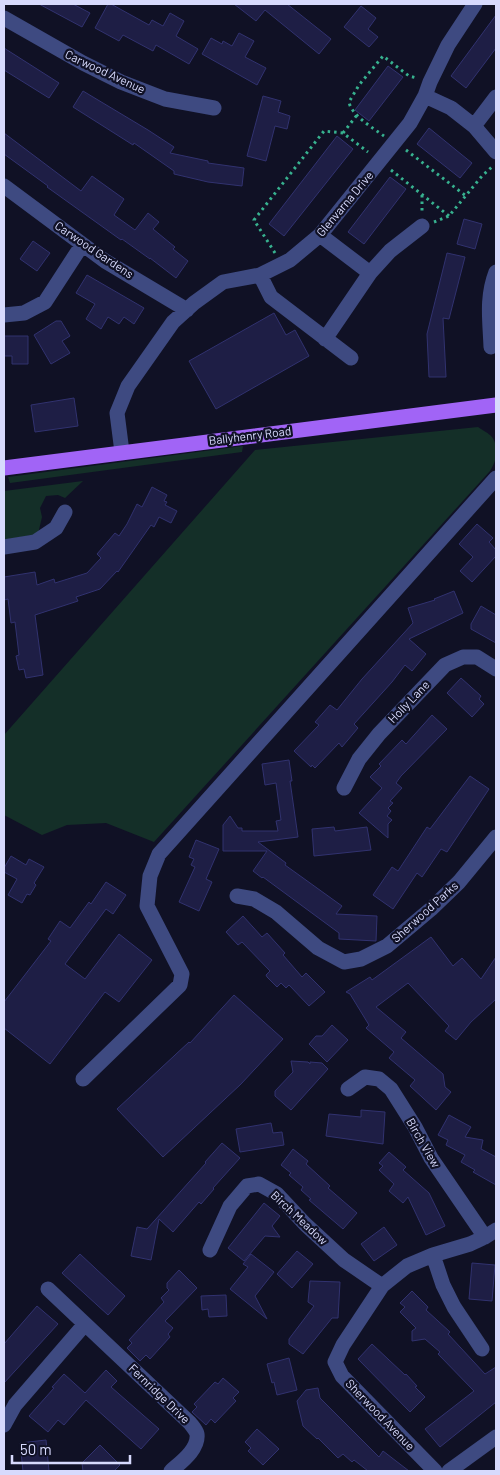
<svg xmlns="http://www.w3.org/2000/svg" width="500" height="1475" viewBox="0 0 500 1475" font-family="Barlow,sans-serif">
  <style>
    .green { fill: #142f28 }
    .building { fill: #1e1e45; stroke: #31326f }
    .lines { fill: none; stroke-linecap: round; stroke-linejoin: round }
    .path { stroke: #37b18f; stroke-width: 3; stroke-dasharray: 2.5 4; stroke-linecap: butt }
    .minor { stroke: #3e4a81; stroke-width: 15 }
    .major { stroke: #a164f6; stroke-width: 15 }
    .labels { text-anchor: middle; stroke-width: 4.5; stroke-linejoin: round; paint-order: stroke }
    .street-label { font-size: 12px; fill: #d7dafd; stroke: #101125 }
  </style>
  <rect width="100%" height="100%" fill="#101125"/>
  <!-- green -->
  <path class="green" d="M478,427C490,435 496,436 496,452C496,460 494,464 490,471L154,842L106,823L67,825L42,835L4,815V735L255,450Z
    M243,446L242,452L10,483L8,477Z
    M83,481L65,498L58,495L46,496L40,508L42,517L38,534L4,540V491Z"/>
  <!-- building -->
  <path class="building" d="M39,4H73L90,13L82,27Z
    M108,4H111L149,25L152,20L163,26L170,13L184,21L176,36L198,49L189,64L156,45L153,51L123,35L119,41L95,28Z
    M234,4H287L331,39L319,54L265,10L256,21Z
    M361,6L376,18L368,29L378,37L369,47L344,27Z
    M496,15V48L466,88L451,76Z
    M239,33L254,41L245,57L266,68L257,85L202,54L211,38L222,44L223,41L232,46Z
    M4,48L59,83L49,98L4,70Z
    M388,66L403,77L369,121L355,110Z
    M83,91L148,130L174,147L170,153L208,161V163L244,168L242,186L208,182L174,174V171L134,143L133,145L73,107Z
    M263,96L281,101L278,112L290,116L287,129L275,126L266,161L247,156Z
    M429,128L472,163L460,178L417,144Z
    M4,133L81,191L92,176L124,199L114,215L135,230L148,213L159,222L153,229L175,247L173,249L188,261L176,278L150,258V259L122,239L121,240L47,187L48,186L4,154Z
    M337,136L353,149L284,236L269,224Z
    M390,177L406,189L364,244L348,232Z
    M464,219L482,224L475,249L457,244Z
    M33,241L50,253L37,271L20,259Z
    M447,253L465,257L449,319L443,318L446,377H429L427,334Z
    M87,275L144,308L134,324L124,317L119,324L108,317L101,329L86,319L95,304L76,293Z
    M274,313L286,335L295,330L309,356L216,409L189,361Z
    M56,321H61L70,336L62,341L70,353L51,364L34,335Z
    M4,336H28V364H12V356H4Z
    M74,398L78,426L35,432L31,405Z
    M152,487L167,495L164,501L167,502L165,505L177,511L171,523L159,517L154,527L151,525L118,572L117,571L100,589L76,597L78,601L35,615L43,675L26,678L24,669L19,670L16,656L19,655L15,622L11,623L8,599L4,600V577L35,572L37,585L54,579L55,583L87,573L101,558L97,554L115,533L119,536L127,524L137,504L142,507Z
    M477,524L493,538L489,542L496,550V556L472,582L460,571L473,557L459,544Z
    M454,591L463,613L409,639L426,654L412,671L405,665L392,682L354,724L358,728L342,747L339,743L315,768L312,765L311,767L294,751L319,725L315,722L330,705L337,710L362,679L413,623L408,608L435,600L434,599Z
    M481,606L496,615V643L471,629V624Z
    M461,678L481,696L479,699L484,704L472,717L447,693Z
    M432,715L447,729L401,776L396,783L402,788L390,801L393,803L388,808L391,811L387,816L392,820L388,824V838L359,813L382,788L370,777L381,766L379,764L402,740L406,744Z
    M289,760L292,781H290L298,837L258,842L286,863L285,865L342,906L336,914L377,916L376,941L339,939V933L263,877L262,878L253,871L267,851H223V825L230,816L238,828H242V831H278L276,821L281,820L276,783L265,785L262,764Z
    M470,776L489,789L447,852L441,849L422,877L417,873L393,909L373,895L392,867L398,871L427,827L430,829Z
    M334,827L335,831L367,827L371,850L314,856L312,829Z
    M196,840L219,849L206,879L212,882L199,911L179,902L195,867L191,865L194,859L189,857Z
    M11,856L26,865L29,859L44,867L34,883L36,885L30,895L27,894L22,903L8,895L17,879L4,872V868Z
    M106,882L126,895L113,914L106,909L65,964L85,979L119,934L152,960L119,1002L105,992L50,1064L4,1028V1002L51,941L48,939L60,921L70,928L89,902L91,904Z
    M243,916L262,937L267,933L285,953L283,955L302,977L306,973L325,992L309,1006L289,985L286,988L281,983L277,987L267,977L266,975L270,971L242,942L238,945L226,932Z
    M431,937L453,966L462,958L481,979L496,957V999L471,1022L456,1040L445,1031L449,1026L408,983L376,1007L406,1032L401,1038L443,1074L445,1087L451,1092L436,1110L410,1086L415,1080L389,1058L394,1052L366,1028L369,1025L350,994L346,992L370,977L372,980Z
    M234,995L283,1039L241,1084L163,1157L117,1109L189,1042L190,1043Z
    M332,1025L348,1040L327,1062L309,1044L316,1036H322Z
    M291,1061L308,1062L310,1064V1062L322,1063L328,1069L291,1110L275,1096V1091L293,1072Z
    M361,1110L385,1112L383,1144L326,1136L329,1114L361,1117Z
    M449,1115L471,1127L465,1137L483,1140L481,1149L496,1157V1185L473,1172L475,1170L461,1162L465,1155L446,1145L448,1140L438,1135Z
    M271,1123L273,1133L282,1132L284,1145L240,1152L236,1129Z
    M222,1143L240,1158L213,1188L214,1189L201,1204L199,1202L173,1232L159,1219L151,1260L131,1256L137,1227L147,1229L206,1163L205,1162Z
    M293,1149L308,1161L306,1164L330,1186L328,1188L357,1213L343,1229L309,1200L311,1199L301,1190L303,1187L289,1175L291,1173L281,1165Z
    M389,1152L406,1167L403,1170L429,1193L445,1226L426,1235L408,1197L403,1203L389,1191L394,1184L379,1170L383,1166L379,1163Z
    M264,1203L280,1216L272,1226L280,1237L265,1236L244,1261L228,1248Z
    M384,1227L397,1245L374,1261L361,1244Z
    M297,1251L313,1264L292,1288L277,1274Z
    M80,1254L125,1296L108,1315L62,1273Z
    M251,1254L274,1272L255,1296L267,1319L230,1289L248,1267L243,1264Z
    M472,1263L495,1265L492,1301L469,1299Z
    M179,1270L197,1288L165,1321L173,1328L168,1334L170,1337L150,1359L146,1355L140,1361L127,1348L132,1343L129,1340L164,1302L161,1298L169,1290L167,1288V1283Z
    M310,1281L340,1282L338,1318H332L303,1354L289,1344V1339L314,1306L308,1302Z
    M412,1291L428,1307L426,1310L450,1332L448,1334L485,1374L496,1367V1402L440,1447L425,1429L474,1391L438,1354L440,1352L425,1339L412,1341V1331L416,1328L400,1312L405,1307L400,1303Z
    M226,1295L227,1316L209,1317L208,1309L202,1310L201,1296Z
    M37,1306L58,1324L4,1383V1344Z
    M372,1344L405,1375L406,1374L417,1386L415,1387L425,1397L410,1412L358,1359Z
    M289,1358L297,1390L277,1395L274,1382L272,1383L267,1364Z
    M106,1370L117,1381L111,1387L159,1429L141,1449L86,1400L64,1425L58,1420L48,1432L29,1416L54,1388L52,1387L64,1374L85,1393Z
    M223,1378L239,1392L233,1398L236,1401L215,1423L211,1419L206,1425L192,1412L197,1407L194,1404L215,1382L218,1384Z
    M318,1388L320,1398L379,1457L383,1451L409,1471H368L354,1460L352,1462L343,1454L338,1458L318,1438L317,1439L303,1426L297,1401L306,1390Z
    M257,1429L279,1449L263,1465L248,1451L251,1448L245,1442Z
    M46,1440L49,1471H23L20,1443Z
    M100,1445L120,1465L114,1471H83L82,1463Z"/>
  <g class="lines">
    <!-- path -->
    <path class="path" d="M343,133L357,115
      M384,136C373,128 351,115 349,102L359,85L383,56L409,76L417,78
      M406,150L466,196
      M391,170L449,216
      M422,195V213
      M434,222L449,216L482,176L494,165
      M275,253L254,220L324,131L343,133L368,152"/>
    <!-- minor -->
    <path class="minor" d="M4,18L83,63L121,82L165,99L214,108
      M425,96L451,108L474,126L496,152
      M474,126L496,97
      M4,186L105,261L187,310
      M320,235L370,273
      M260,275L271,297L351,358
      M4,315L24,313L45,302L82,245
      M325,339L370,273L390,251L422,226
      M491,347C490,320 486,298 496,272
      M122,452L117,413L128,386L173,322L194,303L223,282L260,275L290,260L320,235L410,123L425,96L430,82L448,45L475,4
      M4,547L35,542L56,528L65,512
      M344,788L359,759L379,734L445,665L463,657H477L496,669
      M237,896L254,899L276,912L318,948L344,962L361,959L387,946L431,909L459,882L496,837
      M83,1079L180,985L182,974L147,906L150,876L159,854L496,478
      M348,1089L365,1077L379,1079L391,1089L415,1127L431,1158L485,1237
      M210,1250L230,1206L247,1186L259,1184L277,1194L305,1224L344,1260L382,1286
      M433,1255L443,1285L454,1307L482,1349
      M48,1289L190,1423C193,1427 196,1430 197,1434C199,1449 181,1462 171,1471
      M4,1425L15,1405L85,1324
      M435,1471L342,1376L335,1362L343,1345L382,1286L407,1266L433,1255L470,1244L485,1237L496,1230
      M449,1471L496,1437"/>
    <!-- major -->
    <path class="major" d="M4,468L496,405"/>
  </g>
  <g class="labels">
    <!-- street labels -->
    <g class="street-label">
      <text transform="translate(105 72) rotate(25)" y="4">Carwood Avenue</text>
      <text transform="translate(345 204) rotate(-50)" y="4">Glenvarna Drive</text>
      <text transform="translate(94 250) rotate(34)" y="4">Carwood Gardens</text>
      <text transform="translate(250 436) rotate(-7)" y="4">Ballyhenry Road</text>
      <text transform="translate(409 702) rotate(-46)" y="4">Holly Lane</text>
      <text transform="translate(425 912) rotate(-42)" y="4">Sherwood Parks</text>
      <text transform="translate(423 1143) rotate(60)" y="4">Birch View</text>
      <text transform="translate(299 1218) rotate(43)" y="4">Birch Meadow</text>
      <text transform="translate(159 1394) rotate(44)" y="4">Fernridge Drive</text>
      <text transform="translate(380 1415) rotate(46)" y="4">Sherwood Avenue</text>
    </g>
  </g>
  <!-- border -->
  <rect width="500" height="1475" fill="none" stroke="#d7dafd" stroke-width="10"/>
  <!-- scale -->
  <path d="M12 1455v8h118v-8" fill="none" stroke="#d7dafd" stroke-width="2.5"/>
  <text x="20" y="1455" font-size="15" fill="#d7dafd" stroke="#101125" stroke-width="4" paint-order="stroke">50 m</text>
</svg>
